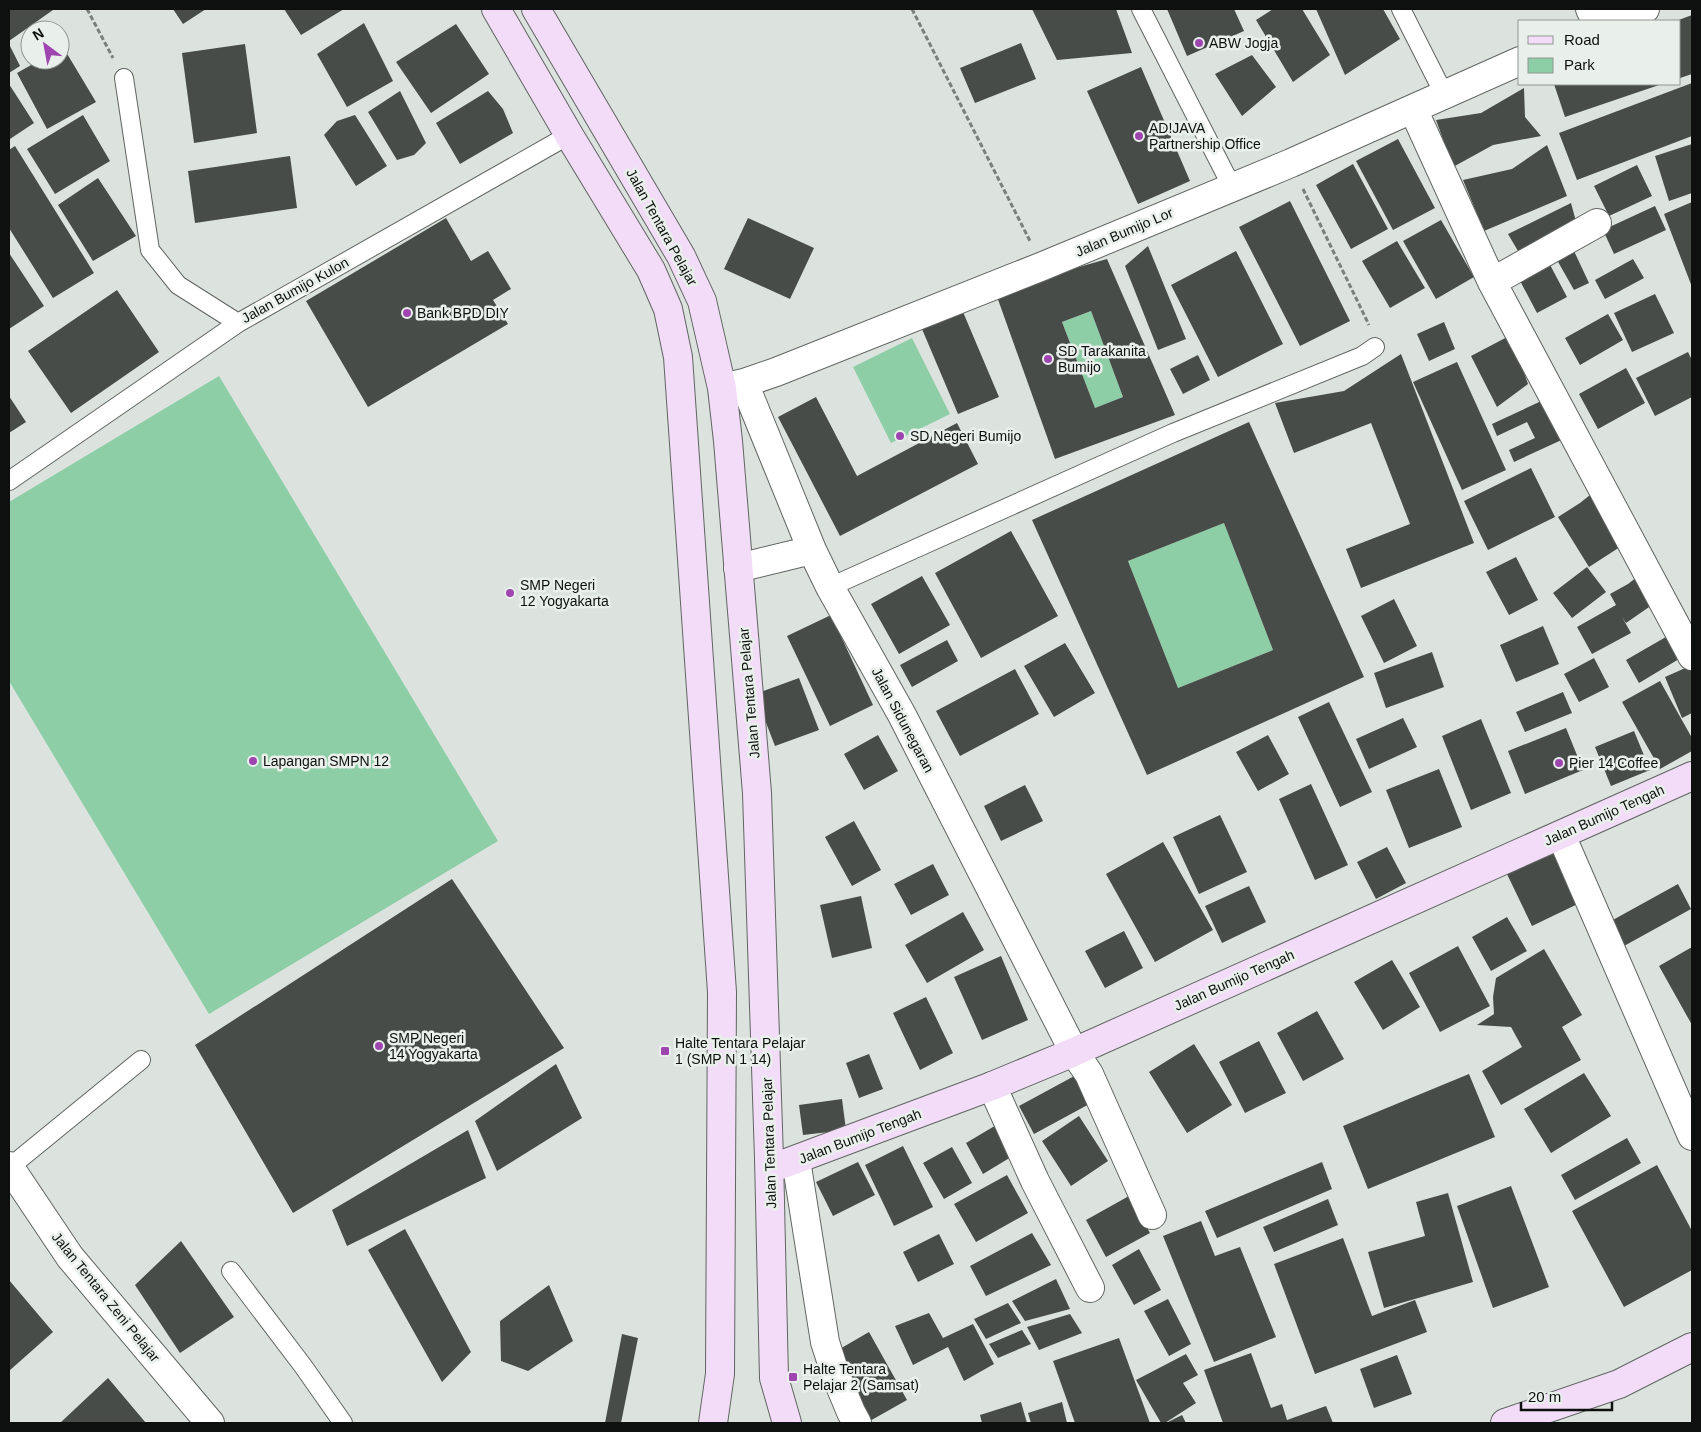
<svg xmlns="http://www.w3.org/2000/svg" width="1701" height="1432" viewBox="0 0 1701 1432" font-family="Arial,sans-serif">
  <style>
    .green { fill: #8dcea6 }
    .building { fill: #474c49; fill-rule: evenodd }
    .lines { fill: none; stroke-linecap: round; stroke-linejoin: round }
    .lane-casing { stroke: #606562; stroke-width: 20 }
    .street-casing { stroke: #606562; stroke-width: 30 }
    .secondary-casing { stroke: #606562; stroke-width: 30 }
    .path { stroke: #7a7f7c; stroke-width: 3; stroke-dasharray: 5 2.5; stroke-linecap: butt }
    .lane { stroke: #fff; stroke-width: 18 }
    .street { stroke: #fff; stroke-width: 28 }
    .secondary { stroke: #f2dcf7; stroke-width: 28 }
    .poi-dot { fill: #9e45b0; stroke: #e9f0eb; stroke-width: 2 }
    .labels { text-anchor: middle; stroke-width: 5; stroke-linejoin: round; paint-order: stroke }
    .poi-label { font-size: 14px; fill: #0e100f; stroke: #e9f0eb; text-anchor: start }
    .street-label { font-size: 14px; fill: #0e100f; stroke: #e9f0eb }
  </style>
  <rect width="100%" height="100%" fill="#dce3de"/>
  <!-- green -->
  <path class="green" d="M1091,311L1123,397L1095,408L1062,322Z
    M912,338L950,414L891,443L853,367Z
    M219,376L498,841L209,1014L9,681V502Z
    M1224,523L1273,650L1178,688L1128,561Z"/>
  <!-- building -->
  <path class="building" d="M9,9H52L53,10L9,41Z
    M173,9H206L183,24Z
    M284,9H344L301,35Z
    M1032,9H1116L1132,53L1057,60Z
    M1167,9H1234L1244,31L1187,56Z
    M1273,9H1302L1330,55L1293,82L1256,20Z
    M1316,9H1383L1400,39L1345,75Z
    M1692,15V74L1680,78V21H1676Z
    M364,23L393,81L347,107L317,54Z
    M456,24L489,74L431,113L396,62Z
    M1021,43L1036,79L975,103L960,68Z
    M9,44L20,66L9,73Z
    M245,44L257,133L194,143L182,53Z
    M63,47L96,102L47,129L17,73L40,60H60V49Z
    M1252,55L1276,87L1242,116L1215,74Z
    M1141,67L1190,181L1138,204L1087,91Z
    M1692,83V136L1577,180L1559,133Z
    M9,84L34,123L10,139L9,137Z
    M1554,84H1662L1565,117Z
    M1524,88L1525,117L1541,136L1493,145L1453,167L1436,120L1481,113Z
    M400,91L426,143L414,155L397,160L368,112Z
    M488,91L503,109L513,133L460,164L436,123Z
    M83,115L110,161L55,194L27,149Z
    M355,115L387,166L356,186L324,135L337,121Z
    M1398,139L1435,208L1393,230L1356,161Z
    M1692,144V193L1669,201L1655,156Z
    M1547,145L1567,196L1484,231L1463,180L1512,169Z
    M15,146L94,273L53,298L9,228V150Z
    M290,156L297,208L195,223L188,171Z
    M1353,164L1388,229L1351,249L1316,185Z
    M1637,165L1652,196L1609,216L1594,186Z
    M98,178L136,236L93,261L58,205Z
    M1290,201L1350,321L1300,346L1239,227Z
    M1692,202V287L1664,214Z
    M1571,203L1577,225L1518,251L1508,234Z
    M1655,206L1666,230L1614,254L1603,230Z
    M446,218L471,261L488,251L511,289L493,300L508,324L368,407L306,301Z
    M748,218L814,248L790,299L724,269Z
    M1441,220L1474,277L1436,299L1403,241Z
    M1397,241L1425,288L1390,308L1362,261Z
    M1148,246L1186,339L1158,350L1125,266Z
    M1236,251L1283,344L1218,377L1171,285Z
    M1574,251L1589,283L1574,290L1557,260Z
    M9,253L44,306L9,329Z
    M1107,259L1175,415L1055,459L995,291ZM1091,311L1123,397L1095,408L1062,322Z
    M1633,259L1644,278L1605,299L1595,280Z
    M1548,261L1567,297L1537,313L1518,277Z
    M117,290L159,352L71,413L28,351Z
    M1655,294L1674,333L1632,352L1614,313Z
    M963,312L999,397L958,414L922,329Z
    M1608,314L1623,340L1580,365L1565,338Z
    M1444,322L1455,349L1429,361L1417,334Z
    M1511,335L1528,384L1497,407L1471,356Z
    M1688,352L1692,360V397L1655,416L1636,378Z
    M1401,354L1474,543L1361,588L1346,549L1410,524L1371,423L1294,453L1275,403L1344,391Z
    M1198,355L1210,380L1183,394L1170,369Z
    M1457,362L1506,470L1462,490L1413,382Z
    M1626,368L1645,403L1598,429L1579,394Z
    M9,396L26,422L9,433Z
    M816,397L857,476L957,423L978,464L840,536L778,417Z
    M1550,397L1568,437L1514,462L1509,450L1535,438L1527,422L1497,436L1492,424Z
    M1249,422L1364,677L1147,775L1032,520ZM1224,523L1273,650L1178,688L1128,561Z
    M1531,468L1555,517L1488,550L1464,501Z
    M1590,495L1623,545L1589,567L1558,517L1580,503Z
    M1011,531L1058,616L981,658L935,573Z
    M1516,557L1538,600L1509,615L1486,572Z
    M1587,567L1606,592L1572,618L1553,593Z
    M922,576L950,625L899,654L871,604Z
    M1637,577L1652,605L1626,623L1622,617L1631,633L1592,654L1577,627L1616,605L1610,594L1628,584Z
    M1394,599L1417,646L1384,663L1361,616Z
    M831,615L873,705L830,726L787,636Z
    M1543,626L1559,664L1516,682L1500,645Z
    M1671,634L1684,656L1639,683L1626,660Z
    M947,640L958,661L912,687L900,665Z
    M1065,643L1095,693L1054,717L1024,666Z
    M1432,652L1444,687L1386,708L1374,673Z
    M1594,658L1609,687L1579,702L1564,674Z
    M1692,665V713L1682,718L1665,677Z
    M1015,669L1039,714L960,756L936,711Z
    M799,678L819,730L775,746L755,694Z
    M1660,681L1692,738V751L1660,769L1622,702Z
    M1563,692L1572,713L1525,732L1516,712Z
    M1329,702L1372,792L1340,807L1298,717Z
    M1403,718L1417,747L1369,769L1356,739Z
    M1481,719L1511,793L1471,810L1442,736Z
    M1566,728L1583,770L1525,794L1508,751Z
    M1634,731L1650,770L1611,786L1595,747Z
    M878,735L898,771L864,790L844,754Z
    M1268,735L1289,774L1258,791L1236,752Z
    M1439,769L1462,827L1409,848L1386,790Z
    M1311,784L1348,865L1315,880L1279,799Z
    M1025,785L1043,821L1001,841L984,806Z
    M1220,815L1247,872L1199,894L1173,837Z
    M854,821L881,870L852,886L825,837Z
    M1163,842L1213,930L1155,962L1106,874Z
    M1560,846L1586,900L1532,926L1506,872Z
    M1387,847L1406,883L1376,899L1357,862Z
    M933,864L949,895L911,915L894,884Z
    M452,879L564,1048L293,1213L195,1045Z
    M1678,884L1691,909L1624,946L1611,921Z
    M1249,886L1266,922L1222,943L1205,906Z
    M861,896L872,948L832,958L820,905Z
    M963,912L984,950L927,983L905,945Z
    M1507,917L1527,951L1491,971L1472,937Z
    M1124,931L1143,968L1105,988L1085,951Z
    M1458,946L1490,1006L1440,1032L1409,973Z
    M1692,947V1025L1659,966Z
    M1544,949L1582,1015L1562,1027L1581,1060L1501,1105L1482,1071L1522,1047L1511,1027L1477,1025L1494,1014L1493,997L1496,978Z
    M1001,956L1028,1020L982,1040L954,977Z
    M1392,960L1420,1007L1383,1030L1354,982Z
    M926,997L953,1053L920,1070L893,1013Z
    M1317,1011L1344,1059L1303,1081L1277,1033Z
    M1259,1041L1286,1093L1245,1113L1219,1062Z
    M1194,1044L1232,1105L1187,1133L1149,1072Z
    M869,1054L883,1089L859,1098L846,1063Z
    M556,1064L582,1118L497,1171L475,1121Z
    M1584,1073L1611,1116L1551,1153L1524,1109Z
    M1078,1074L1093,1102L1034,1134L1019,1106Z
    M1469,1074L1495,1137L1368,1189L1343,1126Z
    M842,1099L846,1130L803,1135L799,1105Z
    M1079,1116L1108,1161L1071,1186L1042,1141Z
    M998,1124L1016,1154L983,1174L966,1143Z
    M468,1130L486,1178L347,1246L332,1210Z
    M1627,1138L1641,1163L1575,1200L1561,1175Z
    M903,1146L933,1207L894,1226L865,1165Z
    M952,1147L972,1183L944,1199L923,1163Z
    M858,1162L875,1195L833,1216L816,1182Z
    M1322,1162L1332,1189L1217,1238L1205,1211Z
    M1657,1165L1692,1231V1270L1624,1307L1572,1211Z
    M1007,1175L1028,1213L976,1242L954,1204Z
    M1511,1186L1549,1287L1493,1308L1457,1206Z
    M1448,1193L1473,1282L1384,1308L1368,1252L1425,1236L1416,1202Z
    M1129,1196L1150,1233L1106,1257L1086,1220Z
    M1328,1199L1338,1225L1274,1252L1263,1227Z
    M1201,1221L1215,1256L1240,1247L1276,1337L1214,1362L1163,1236Z
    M405,1229L471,1352L442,1382L368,1250Z
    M1032,1233L1051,1265L986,1296L970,1266Z
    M939,1234L954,1264L918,1282L903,1252Z
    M1343,1238L1372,1316L1415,1300L1427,1332L1315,1374L1274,1264Z
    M181,1241L234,1317L180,1353L135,1285Z
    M1139,1249L1161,1290L1134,1305L1112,1265Z
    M1056,1279L1070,1309L1025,1321L1012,1301Z
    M9,1280L53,1332L9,1371Z
    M549,1285L573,1341L528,1371L501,1361L500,1321Z
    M1168,1299L1191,1344L1169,1356L1144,1311Z
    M1008,1303L1021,1323L986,1339L974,1319Z
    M929,1313L943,1338L973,1324L994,1364L964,1381L948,1347L913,1365L895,1326Z
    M1070,1314L1082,1333L1039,1350L1027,1327Z
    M1022,1330L1031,1344L998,1358L989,1344Z
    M869,1332L907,1400L868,1422L838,1350Z
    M622,1334L638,1338L621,1423H605Z
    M1119,1338L1150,1423H1075L1053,1361Z
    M1251,1353L1271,1408L1282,1404L1287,1420L1326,1406L1333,1423H1223L1204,1370Z
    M1186,1354L1198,1375L1183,1383L1196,1403L1165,1423H1161L1136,1380Z
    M1397,1355L1412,1394L1374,1408L1360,1369Z
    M108,1378L146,1423H60Z
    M1021,1402L1027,1423H982L980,1415Z
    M1062,1402L1067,1423H1031L1028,1413Z
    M1182,1415L1186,1423H1166Z"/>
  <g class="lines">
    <defs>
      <path id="lane" d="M1141,9L1232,187
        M1401,9L1444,94
        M124,78L150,250L178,285L238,323L569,135
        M9,481L238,323
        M830,587L1173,433L1362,356L1375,347
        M10,1167L141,1060
        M231,1271L303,1366L343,1423"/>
      <path id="street" d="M1590,9L1596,21
        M1611,21L1645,9
        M1413,109L1492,282L1692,656
        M1492,282L1597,223
        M744,383L812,550L830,587L902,715L1074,1052L1089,1074L1152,1215
        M726,387L744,383L776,372L1043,266L1291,163L1520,61
        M738,568L812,550
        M1561,835L1692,1136
        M992,1086L1035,1181L1090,1288
        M796,1160L825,1342L836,1376L851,1412L857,1423
        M9,1166L70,1257L210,1423"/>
      <path id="secondary" d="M496,9L569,135L651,270L668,309L678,357L722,992L720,1374L713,1423
        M536,9L681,256L702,301L722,388L728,441L757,793L769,1158L774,1378L787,1423
        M770,1169L992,1086L1074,1052L1692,776
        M1505,1423L1619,1384L1692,1347"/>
    </defs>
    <!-- lane casing -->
    <use href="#lane" class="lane-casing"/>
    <!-- street casing -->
    <use href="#street" class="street-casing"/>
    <!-- secondary casing -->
    <use href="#secondary" class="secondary-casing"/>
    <!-- path -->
    <path class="path" d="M87,9L113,58
      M912,9L1030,241
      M1303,189L1369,325"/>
    <!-- lane -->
    <use href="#lane" class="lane"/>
    <!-- street -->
    <use href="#street" class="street"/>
    <!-- secondary -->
    <use href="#secondary" class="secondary"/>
  </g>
  <!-- markers -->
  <g class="poi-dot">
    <circle cx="1199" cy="43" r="5"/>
    <circle cx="1139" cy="136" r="5"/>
    <circle cx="407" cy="313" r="5"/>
    <circle cx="1048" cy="359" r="5"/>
    <circle cx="900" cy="436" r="5"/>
    <circle cx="510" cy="593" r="5"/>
    <circle cx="253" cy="761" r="5"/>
    <circle cx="1559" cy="763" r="5"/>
    <circle cx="379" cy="1046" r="5"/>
    <rect x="660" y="1046" width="10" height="10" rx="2.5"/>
    <rect x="788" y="1372" width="10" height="10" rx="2.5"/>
  </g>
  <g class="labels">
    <!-- poi labels -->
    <g class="poi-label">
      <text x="1209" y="48">ABW Jogja</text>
      <text x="1149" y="133">AD!JAVA<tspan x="1149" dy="16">Partnership Office</tspan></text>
      <text x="417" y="318">Bank BPD DIY</text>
      <text x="1058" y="356">SD Tarakanita<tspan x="1058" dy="16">Bumijo</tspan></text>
      <text x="910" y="441">SD Negeri Bumijo</text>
      <text x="520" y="590">SMP Negeri<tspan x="520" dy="16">12 Yogyakarta</tspan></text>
      <text x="263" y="766">Lapangan SMPN 12</text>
      <text x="1569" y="768">Pier 14 Coffee</text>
      <text x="389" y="1043">SMP Negeri<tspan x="389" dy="16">14 Yogyakarta</tspan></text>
      <text x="675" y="1048">Halte Tentara Pelajar<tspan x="675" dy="16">1 (SMP N 1 14)</tspan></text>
      <text x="803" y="1374">Halte Tentara<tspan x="803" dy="16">Pelajar 2 (Samsat)</tspan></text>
    </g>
    <!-- street labels -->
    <g class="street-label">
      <text transform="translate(662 227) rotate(61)" y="5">Jalan Tentara Pelajar</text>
      <text transform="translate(1124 232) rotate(-23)" y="5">Jalan Bumijo Lor</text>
      <text transform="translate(295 290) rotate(-29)" y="5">Jalan Bumijo Kulon</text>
      <text transform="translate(749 693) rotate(-95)" y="5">Jalan Tentara Pelajar</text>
      <text transform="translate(903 720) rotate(62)" y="5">Jalan Sidunegaran</text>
      <text transform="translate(1604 815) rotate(-24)" y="5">Jalan Bumijo Tengah</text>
      <text transform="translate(1234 980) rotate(-24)" y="5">Jalan Bumijo Tengah</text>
      <text transform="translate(860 1136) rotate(-21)" y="5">Jalan Bumijo Tengah</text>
      <text transform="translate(769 1143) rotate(-92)" y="5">Jalan Tentara Pelajar</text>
      <text transform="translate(106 1297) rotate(51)" y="5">Jalan Tentara Zeni Pelajar</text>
    </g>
  </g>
  <!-- border -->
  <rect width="1701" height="1432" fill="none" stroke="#0e100f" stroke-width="20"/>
  <!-- legend -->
  <rect x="1518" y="20" width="162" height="65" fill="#e9f0eb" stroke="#919693"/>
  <rect x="1528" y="36" width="25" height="8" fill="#f2dcf7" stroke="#919693"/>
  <text x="1564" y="45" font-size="15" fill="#0e100f">Road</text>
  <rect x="1528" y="58" width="25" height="15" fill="#8dcea6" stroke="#919693"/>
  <text x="1564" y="70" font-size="15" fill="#0e100f">Park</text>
  <!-- north arrow -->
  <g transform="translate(45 45) rotate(328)"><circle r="24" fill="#e9f0eb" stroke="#919693"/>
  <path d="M0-4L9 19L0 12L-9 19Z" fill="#9e45b0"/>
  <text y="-8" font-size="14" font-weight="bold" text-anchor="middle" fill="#0e100f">N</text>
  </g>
  <!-- scale -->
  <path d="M1521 1402v8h91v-8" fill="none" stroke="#0e100f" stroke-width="2.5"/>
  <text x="1528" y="1402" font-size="15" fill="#0e100f" stroke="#e9f0eb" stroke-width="4" paint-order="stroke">20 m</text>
</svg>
